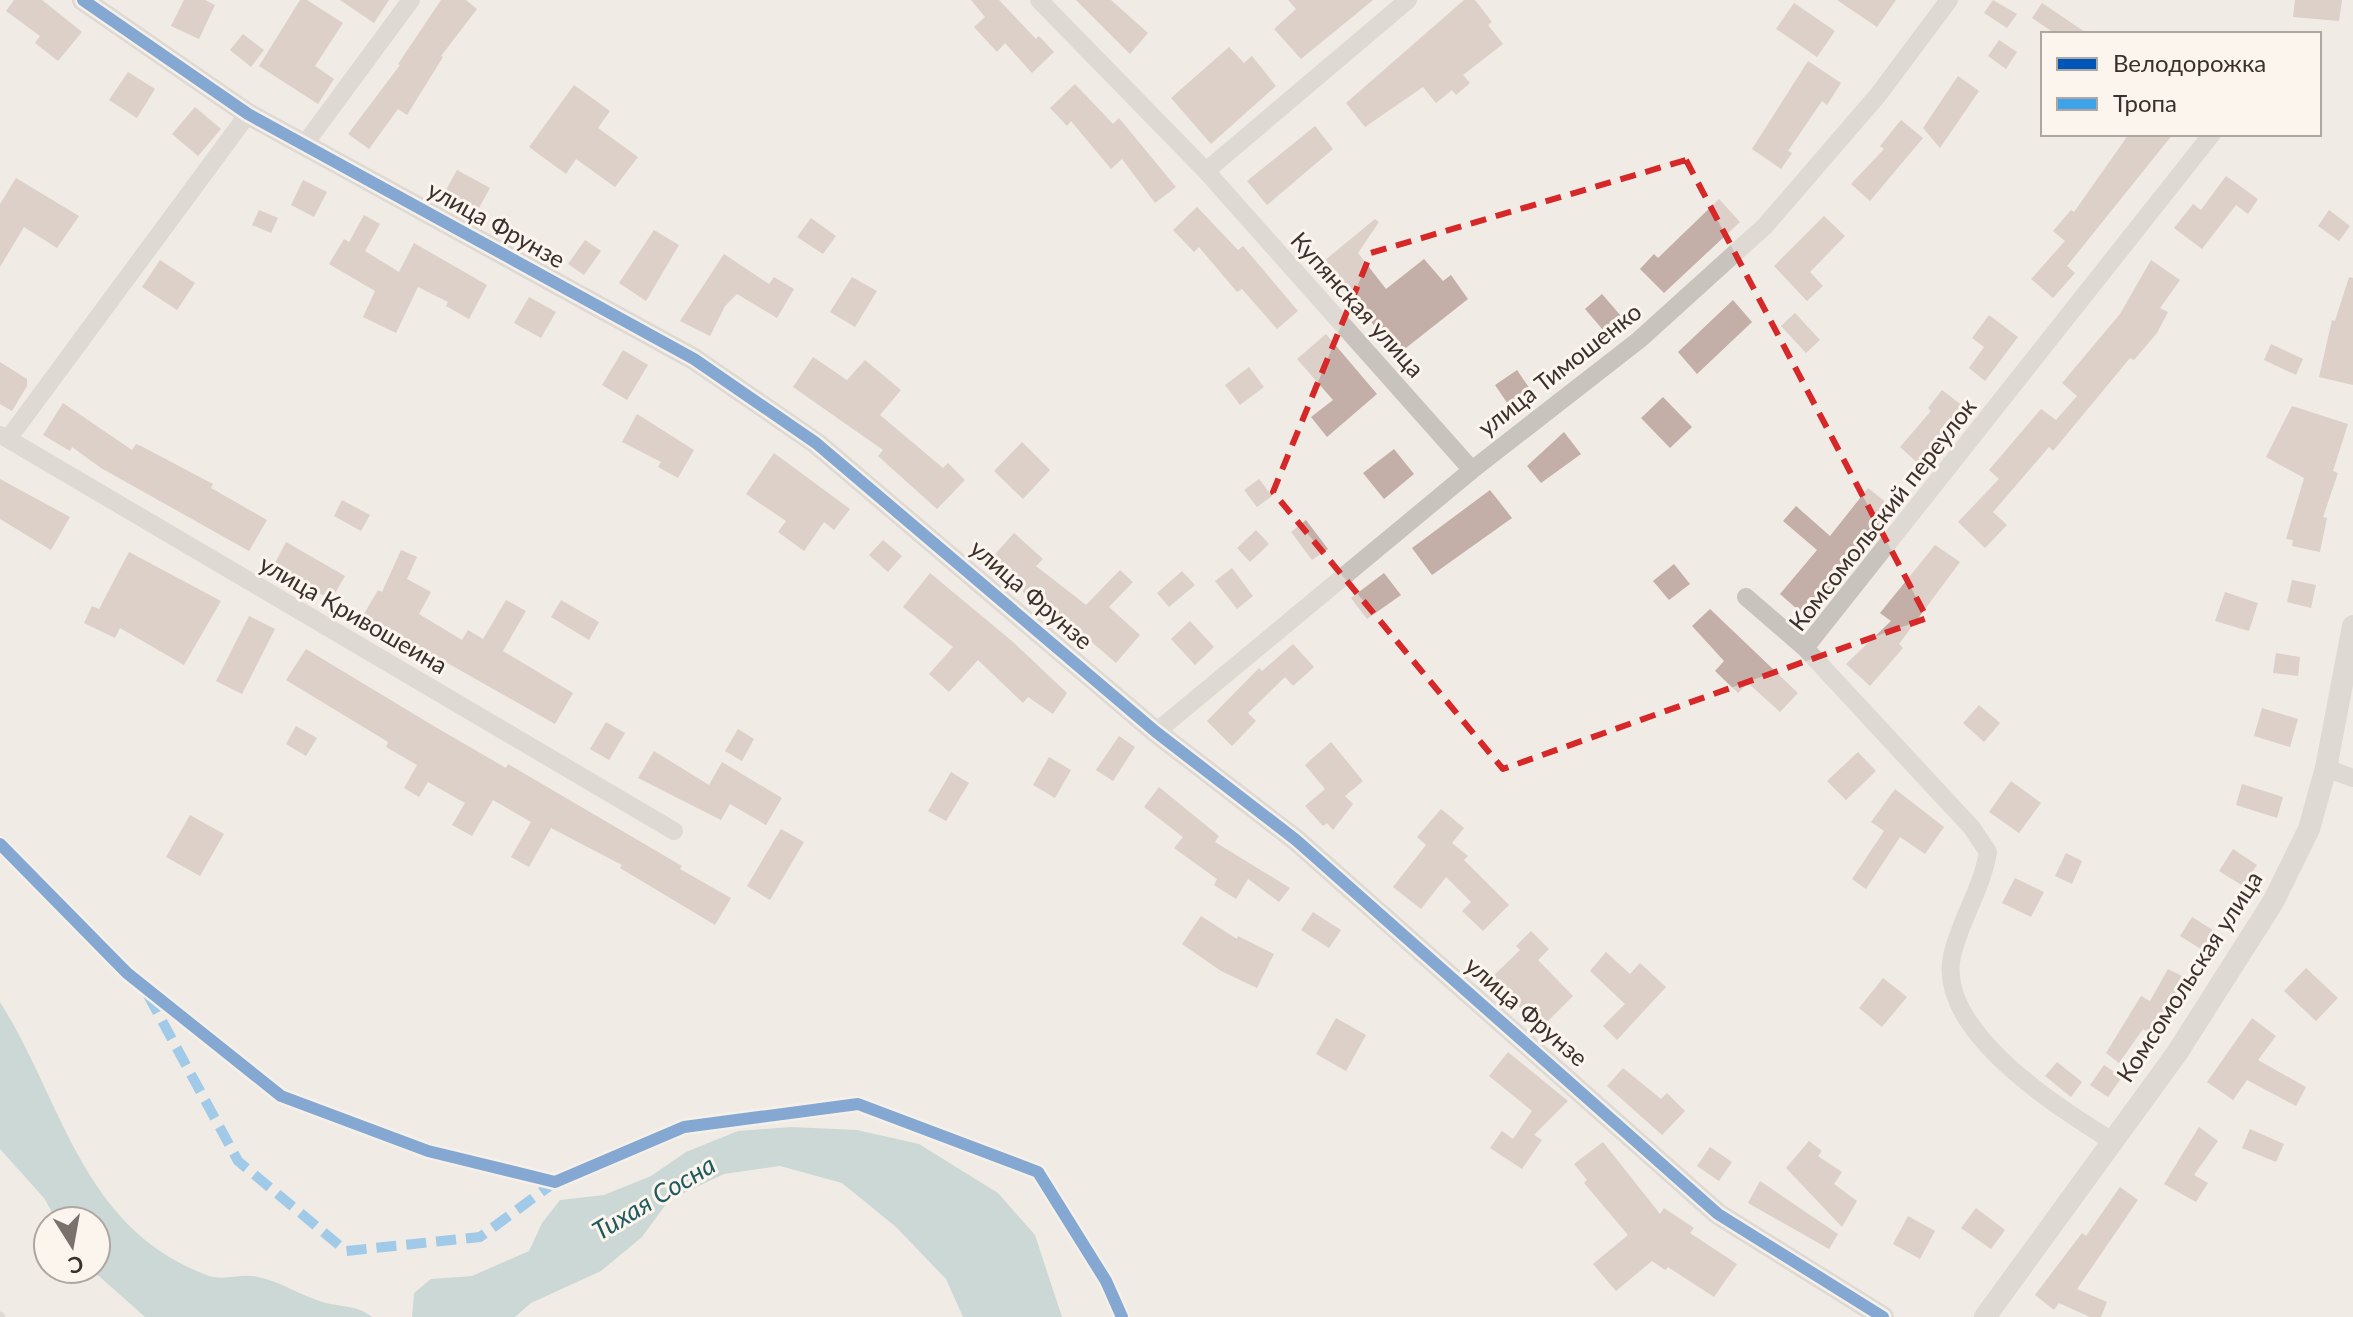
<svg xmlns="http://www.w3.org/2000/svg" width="2353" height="1317" viewBox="0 0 2353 1317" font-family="Lato,sans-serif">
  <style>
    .water { fill: #a1c2c1 }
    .building { fill: #c3afa7 }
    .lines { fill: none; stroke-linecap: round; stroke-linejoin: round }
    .service { stroke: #c9c3be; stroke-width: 9 }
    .minor { stroke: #c9c3be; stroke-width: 18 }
    .tertiary { stroke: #c9c3be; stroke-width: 22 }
    .quiet { stroke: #3fa3eb; stroke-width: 10; stroke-dasharray: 20 10; stroke-linecap: butt }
    .cycleway-casing { stroke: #fbf5ee; stroke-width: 17 }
    .cycleway { stroke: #0057b8; stroke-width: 12 }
    .marked { fill: none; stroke: #d62828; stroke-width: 6; stroke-dasharray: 16 10; stroke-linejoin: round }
    .labels { text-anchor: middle; stroke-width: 6; stroke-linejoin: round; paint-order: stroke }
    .street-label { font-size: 24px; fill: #3b302b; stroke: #fbf5ee }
    .water-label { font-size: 26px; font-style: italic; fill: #1f5a5e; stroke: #fbf5ee }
  </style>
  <rect width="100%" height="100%" fill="#f0ebe5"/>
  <!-- water -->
  <path class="water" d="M0,1002C64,1103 81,1229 209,1276C224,1281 243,1273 258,1277C282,1282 303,1297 326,1303C342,1307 360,1306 372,1317H145L91,1269H96V1221H57L44,1198L0,1149Z
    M791,1127L857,1130L919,1144L998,1193L1035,1235L1062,1317H963L946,1279L896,1227L842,1183L780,1166L724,1174L669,1200L642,1237L601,1271L531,1303L515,1317H412L414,1293L431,1279L472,1276L529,1251L542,1223L560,1200L604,1195L651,1176L686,1152L738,1131Z"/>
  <!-- building -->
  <path class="building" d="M14,0H42L82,32L58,61L35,43L40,36L6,11Z
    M184,0H205L215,5L199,39L171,26Z
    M300,0H307L343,23L315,66L334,79L318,104L259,66Z
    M340,0H389L374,23Z
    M441,0H466L477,9L441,56L443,57L407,115L398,109L369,149L348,134L400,65L398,64Z
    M971,0H999L1036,39L1039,36L1054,52L1032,73L1005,43L997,52L974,27L985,17Z
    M1076,0H1111L1148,33L1130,54Z
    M1288,0H1373L1301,59L1274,29L1296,9Z
    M1464,0H1475L1492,22L1488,25L1503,44L1463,75L1470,83L1456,95L1452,90L1436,103L1423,87L1365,127L1346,103Z
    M1837,0H1896L1877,27Z
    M1993,0L2017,14L2007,28L1984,13Z
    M2295,0H2342L2339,21L2293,17Z
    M1794,3L1835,31L1817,57L1776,29Z
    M2042,3L2088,34H2056L2032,18Z
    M243,34L264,50L251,67L230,50Z
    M1999,40L2017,52L2006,69L1988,56Z
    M1229,47L1244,63L1252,56L1276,86L1211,144L1171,98Z
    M1808,61L1841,83L1827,105L1822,101L1788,151L1792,153L1781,169L1752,149Z
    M128,72L155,89L137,118L109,100Z
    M1958,76L1979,91L1940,148L1923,128Z
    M1075,84L1113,124L1119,118L1176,187L1155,203L1122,159L1111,169L1071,121L1067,126L1050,108Z
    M574,85L610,111L598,128L638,157L615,187L576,159L566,174L529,147Z
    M195,107L221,129L198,156L172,134Z
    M1901,120L1923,138L1870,201L1851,184L1884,149L1880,146Z
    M1315,126L1333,149L1267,205L1247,181Z
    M2129,134H2173L2067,266L2075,273L2053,298L2031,279L2065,241L2053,231L2071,210L2074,212Z
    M457,170L490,188L475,215L442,197Z
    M2226,176L2258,199L2248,214L2236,205L2202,249L2174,228L2193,204L2201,210Z
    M16,178L79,216L57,248L24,227L0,267V204Z
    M303,180L327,192L314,217L291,205Z
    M1719,199L1740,222L1664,293L1640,269L1654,254L1658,258Z
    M1197,207L1238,250L1243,246L1298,311L1277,329L1242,289L1237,292L1199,247L1194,252L1173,230Z
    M259,210L278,218L271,233L252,225Z
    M2329,210L2350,226L2339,241L2318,226Z
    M364,215L380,224L365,251L399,272L414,243L487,285L469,319L446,306L448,302L418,287L396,333L363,317L375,291L329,264L344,239L349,242Z
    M1824,216L1845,236L1810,272L1823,286L1807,301L1774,266Z
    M811,218L836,236L823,254L797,237Z
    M1375,219L1379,222L1358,253L1386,289L1424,259L1443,281L1451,275L1468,299L1397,355L1324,261Z
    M654,230L679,245L646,301L619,283Z
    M585,240L601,251L584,275L568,264Z
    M724,254L769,284L774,277L794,289L777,318L737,294L725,306L710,336L680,321Z
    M160,260L195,283L177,310L142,287Z
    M2151,260L2180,280L2160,308L2168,312L2157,333L2134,360L2130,358L2053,451L2049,447L1993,512L2007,525L1985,548L1958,522L1999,479L1989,470L2041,409L2056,420L2077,396L2062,383L2120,314Z
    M852,277L877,291L855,327L830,312Z
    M2349,277L2353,278V385L2319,377L2332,320L2335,321Z
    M1602,294L1627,323L1610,338L1585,309Z
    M529,297L556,312L541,338L514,323Z
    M1733,300L1752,322L1697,374L1678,352Z
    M1795,313L1820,340L1806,353L1781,326Z
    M1989,315L2018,337L1985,381L1969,368L1984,347L1972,338Z
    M1326,334L1377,394L1327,437L1311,417L1333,400L1297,359Z
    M2271,344L2303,359L2296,375L2264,360Z
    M623,350L648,365L627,400L602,385Z
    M813,357L847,380L865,360L901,390L880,415L943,468L948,463L965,480L937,509L878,456L883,450L793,387Z
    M0,362L27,379V386L12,411L0,404Z
    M1249,367L1264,387L1240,405L1225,385Z
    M1517,370L1532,392L1510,407L1495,385Z
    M1942,390L1968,410L1921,466L1900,447L1931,411L1928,408Z
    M1663,397L1692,427L1670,448L1641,418Z
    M63,403L132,450L136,444L139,445L213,484L211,488L267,520L249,551L101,468L72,447L70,451L43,435Z
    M2292,406L2348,424L2333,471L2338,473L2323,517L2327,518L2320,552L2292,546L2293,540L2286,539L2304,478L2266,457Z
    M637,414L694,450L678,478L658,467L661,462L622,442Z
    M1564,432L1581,454L1541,483L1527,466Z
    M1022,442L1050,470L1023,499L994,471Z
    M1394,449L1414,474L1384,499L1363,473Z
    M774,453L850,509L834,530L824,522L804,551L778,532L786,521L746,494Z
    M0,479L70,517L51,550L0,519Z
    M1259,479L1272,496L1257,507L1244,490Z
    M1868,488L1893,508L1806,617L1780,594L1817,550L1783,521L1796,506L1830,536Z
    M1490,490L1512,518L1432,575L1412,548Z
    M342,500L370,515L361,531L334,516Z
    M1306,520L1328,549L1312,560L1291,532Z
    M1256,530L1269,544L1250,562L1237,548Z
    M1014,533L1043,559L1036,566L1086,605L1120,570L1133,582L1109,607L1140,635L1116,663L1072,625L1069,629L1033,601L989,561Z
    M883,540L902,556L888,572L869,555Z
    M286,542L345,576L331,600L302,583L304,580L274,565Z
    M1935,545L1960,562L1899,644L1903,648L1870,686L1846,664L1891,621L1880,613Z
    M401,550L417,557L407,579L431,592L419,614L462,640L468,630L483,639L506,600L526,611L503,651L573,693L555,724L435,656L433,660L361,619L378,590L382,592Z
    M129,552L221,601L184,665L120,628L115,638L84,623L92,606L99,609Z
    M1674,564L1690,584L1669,600L1653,581Z
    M1232,568L1253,596L1237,609L1215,581Z
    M1182,571L1195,585L1169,607L1157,593Z
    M930,573L1013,642L1067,693L1053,714L1028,697L1023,703L978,660L949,692L929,674L953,647L903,607Z
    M1384,573L1401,595L1367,619L1351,598Z
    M2292,580L2316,585L2311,608L2287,602Z
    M2225,592L2258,603L2249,631L2215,621Z
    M561,600L599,622L589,640L551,617Z
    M1710,609L1798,693L1780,712L1748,683L1738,693L1715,671L1724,661L1692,626Z
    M249,616L275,629L242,694L216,681Z
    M1190,621L1214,647L1195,665L1171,639Z
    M1293,644L1314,667L1293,686L1285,677L1248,713L1256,721L1232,746L1207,721L1259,668L1262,671Z
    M306,649L432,725L506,768L508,764L682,866L680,869L731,898L715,925L620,868L622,865L551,828L529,867L511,857L531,822L493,800L472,836L452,825L465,803L428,782L419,797L404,788L417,765L386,747L388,742L286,680Z
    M2276,653L2300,657L2298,676L2273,673Z
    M1979,705L2000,723L1984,742L1963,723Z
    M2262,708L2298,719L2290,747L2254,736Z
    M606,722L625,733L609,760L590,749Z
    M296,726L317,738L306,756L286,744Z
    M738,729L754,739L742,761L725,751Z
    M1119,736L1135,747L1113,781L1096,770Z
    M1331,742L1363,781L1345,796L1353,804L1333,830L1327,823L1323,826L1305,806L1325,789L1305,765Z
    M654,751L709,785L722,762L782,798L766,825L730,804L721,820L638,778Z
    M1858,752L1876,771L1846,800L1827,781Z
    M1049,757L1071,770L1055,798L1033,785Z
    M951,772L969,783L946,821L928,811Z
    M2011,781L2041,803L2019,833L1989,812Z
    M2242,784L2283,797L2277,818L2236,805Z
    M1159,787L1219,836L1215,842L1290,888L1279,902L1248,879L1236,899L1214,885L1217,879L1174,848L1183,837L1144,807Z
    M1895,789L1944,827L1925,854L1900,837L1866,889L1852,879L1884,831L1871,822Z
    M1441,809L1464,828L1452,843L1468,856L1464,860L1509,905L1483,931L1462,911L1471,902L1446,877L1421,909L1393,887L1426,845L1417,837Z
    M190,815L224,834L200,876L166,857Z
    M781,829L804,842L770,900L747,886Z
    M2233,849L2257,865L2243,886L2219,871Z
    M2066,853L2082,861L2072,884L2055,876Z
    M2015,878L2044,892L2031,917L2002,903Z
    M1313,912L1341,930L1329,948L1301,930Z
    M1201,916L1237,939L1238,936L1274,954L1257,988L1221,971L1182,944Z
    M2192,917L2216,932L2204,951L2180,936Z
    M1531,931L1549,949L1538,960L1573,996L1541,1028L1506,994L1501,998L1486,983L1520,950L1516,946Z
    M1606,952L1630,974L1640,963L1666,987L1617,1040L1603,1026L1625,1004L1590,971Z
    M2306,968L2338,998L2316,1021L2284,991Z
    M2168,969L2188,979L2172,1015L2157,1038L2143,1029L2119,1063L2106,1053L2141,996L2150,1001Z
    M1883,978L1907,997L1882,1027L1859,1008Z
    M1336,1018L1366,1035L1346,1071L1316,1054Z
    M2252,1018L2276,1036L2258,1060L2306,1087L2296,1106L2247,1080L2233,1100L2207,1082Z
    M1508,1052L1568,1101L1534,1135L1542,1140L1522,1169L1490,1148L1502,1131L1513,1139L1532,1111L1489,1076Z
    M2057,1062L2082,1082L2071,1097L2045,1076Z
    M2104,1065L2122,1077L2108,1097L2090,1085Z
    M1623,1068L1661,1099L1667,1093L1685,1111L1662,1135L1607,1086Z
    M2199,1127L2218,1141L2194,1175L2208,1183L2196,1202L2164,1184Z
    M2250,1129L2284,1144L2276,1162L2242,1148Z
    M1809,1141L1822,1151L1818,1156L1842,1172L1834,1184L1857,1201L1842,1227L1786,1168Z
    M1603,1142L1660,1214L1664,1208L1694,1228L1690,1233L1737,1264L1714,1297L1668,1267L1665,1270L1652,1261L1616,1291L1593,1264L1628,1235L1584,1183L1587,1180L1574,1164Z
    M1710,1147L1732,1162L1719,1181L1697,1166Z
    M1760,1181L1838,1234L1829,1249L1748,1203Z
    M2120,1187L2138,1200L2077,1289L2107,1302L2101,1317H2090L2059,1303L2054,1310L2035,1295L2082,1233L2086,1236Z
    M1976,1208L2005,1230L1991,1249L1961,1228Z
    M1908,1216L1935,1231L1920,1259L1893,1244Z"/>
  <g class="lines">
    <!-- service -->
    <path class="service" d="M0,1316L1,1317"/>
    <!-- minor -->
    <path class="minor" d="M1039,0L1206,171L1472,470
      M304,145L411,0
      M1206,171L1408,0
      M0,435L8,439L248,114
      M8,439L674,831
      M1746,597L1805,648
      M1156,732L1472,470L1639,340L1765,226L1878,95L1949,0
      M2326,768L2353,778
      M2112,1141C2059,1108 1936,1031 1952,956C1960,920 1982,889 1988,852L1972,828L1805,648L2212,134"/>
    <!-- tertiary -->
    <path class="tertiary" d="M83,0L248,114L694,359L816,443L1156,732L1296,840L1718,1214L1883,1317
      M1985,1317L2177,1053L2273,902L2309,829L2326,768L2353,626"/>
    <!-- quiet -->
    <path class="quiet" d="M148,995L238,1161L346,1251L480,1237L555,1182"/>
    <defs>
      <path id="cycleway" d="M83,0L248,114L694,359L816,443L1156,732L1296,840L1718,1214L1883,1317
        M0,844L127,973L281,1096L428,1151L555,1182L684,1127L858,1104L1038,1172L1106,1281L1122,1317"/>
    </defs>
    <!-- cycleway casing -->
    <use href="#cycleway" class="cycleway-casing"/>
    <!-- cycleway -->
    <use href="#cycleway" class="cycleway"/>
  </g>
  <!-- marked area -->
  <path d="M0 0H2353V1317H0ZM1686,160L1927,618L1503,769L1273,492L1371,253Z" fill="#f0ebe5" fill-opacity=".55" fill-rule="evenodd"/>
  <path class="marked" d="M1686,160L1927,618L1503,769L1273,492L1371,253Z"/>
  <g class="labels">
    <!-- street labels -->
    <g class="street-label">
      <text transform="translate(496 225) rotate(29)" y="8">улица Фрунзе</text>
      <text transform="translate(1357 305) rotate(48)" y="8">Купянская улица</text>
      <text transform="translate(1560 370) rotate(-38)" y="8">улица Тимошенко</text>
      <text transform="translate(1883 515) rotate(-52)" y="8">Комсомольский переулок</text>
      <text transform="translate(1031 595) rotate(41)" y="8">улица Фрунзе</text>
      <text transform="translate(353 615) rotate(30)" y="8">улица Кривошеина</text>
      <text transform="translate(2190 977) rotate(-57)" y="8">Комсомольская улица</text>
      <text transform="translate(1526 1012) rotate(41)" y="8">улица Фрунзе</text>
    </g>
    <!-- water labels -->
    <g class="water-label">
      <text transform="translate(654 1198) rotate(-31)" y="9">Тихая Сосна</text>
    </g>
  </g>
  <!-- legend -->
  <rect x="2041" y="32" width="280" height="104" fill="#fbf5ee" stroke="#aea6a0" stroke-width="2"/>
  <rect x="2057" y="58" width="40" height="12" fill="#0057b8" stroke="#aea6a0" stroke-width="2"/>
  <text x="2113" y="72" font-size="24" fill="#3b302b">Велодорожка</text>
  <rect x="2057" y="98" width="40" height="12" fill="#3fa3eb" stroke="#aea6a0" stroke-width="2"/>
  <text x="2113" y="112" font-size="24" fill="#3b302b">Тропа</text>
  <!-- north arrow -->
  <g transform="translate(72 1245) rotate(169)"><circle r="38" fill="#fbf5ee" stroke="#aea6a0" stroke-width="2"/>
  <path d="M0-6L14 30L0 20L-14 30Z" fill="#7a716c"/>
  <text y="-12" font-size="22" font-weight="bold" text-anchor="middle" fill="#3b302b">С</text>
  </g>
</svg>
